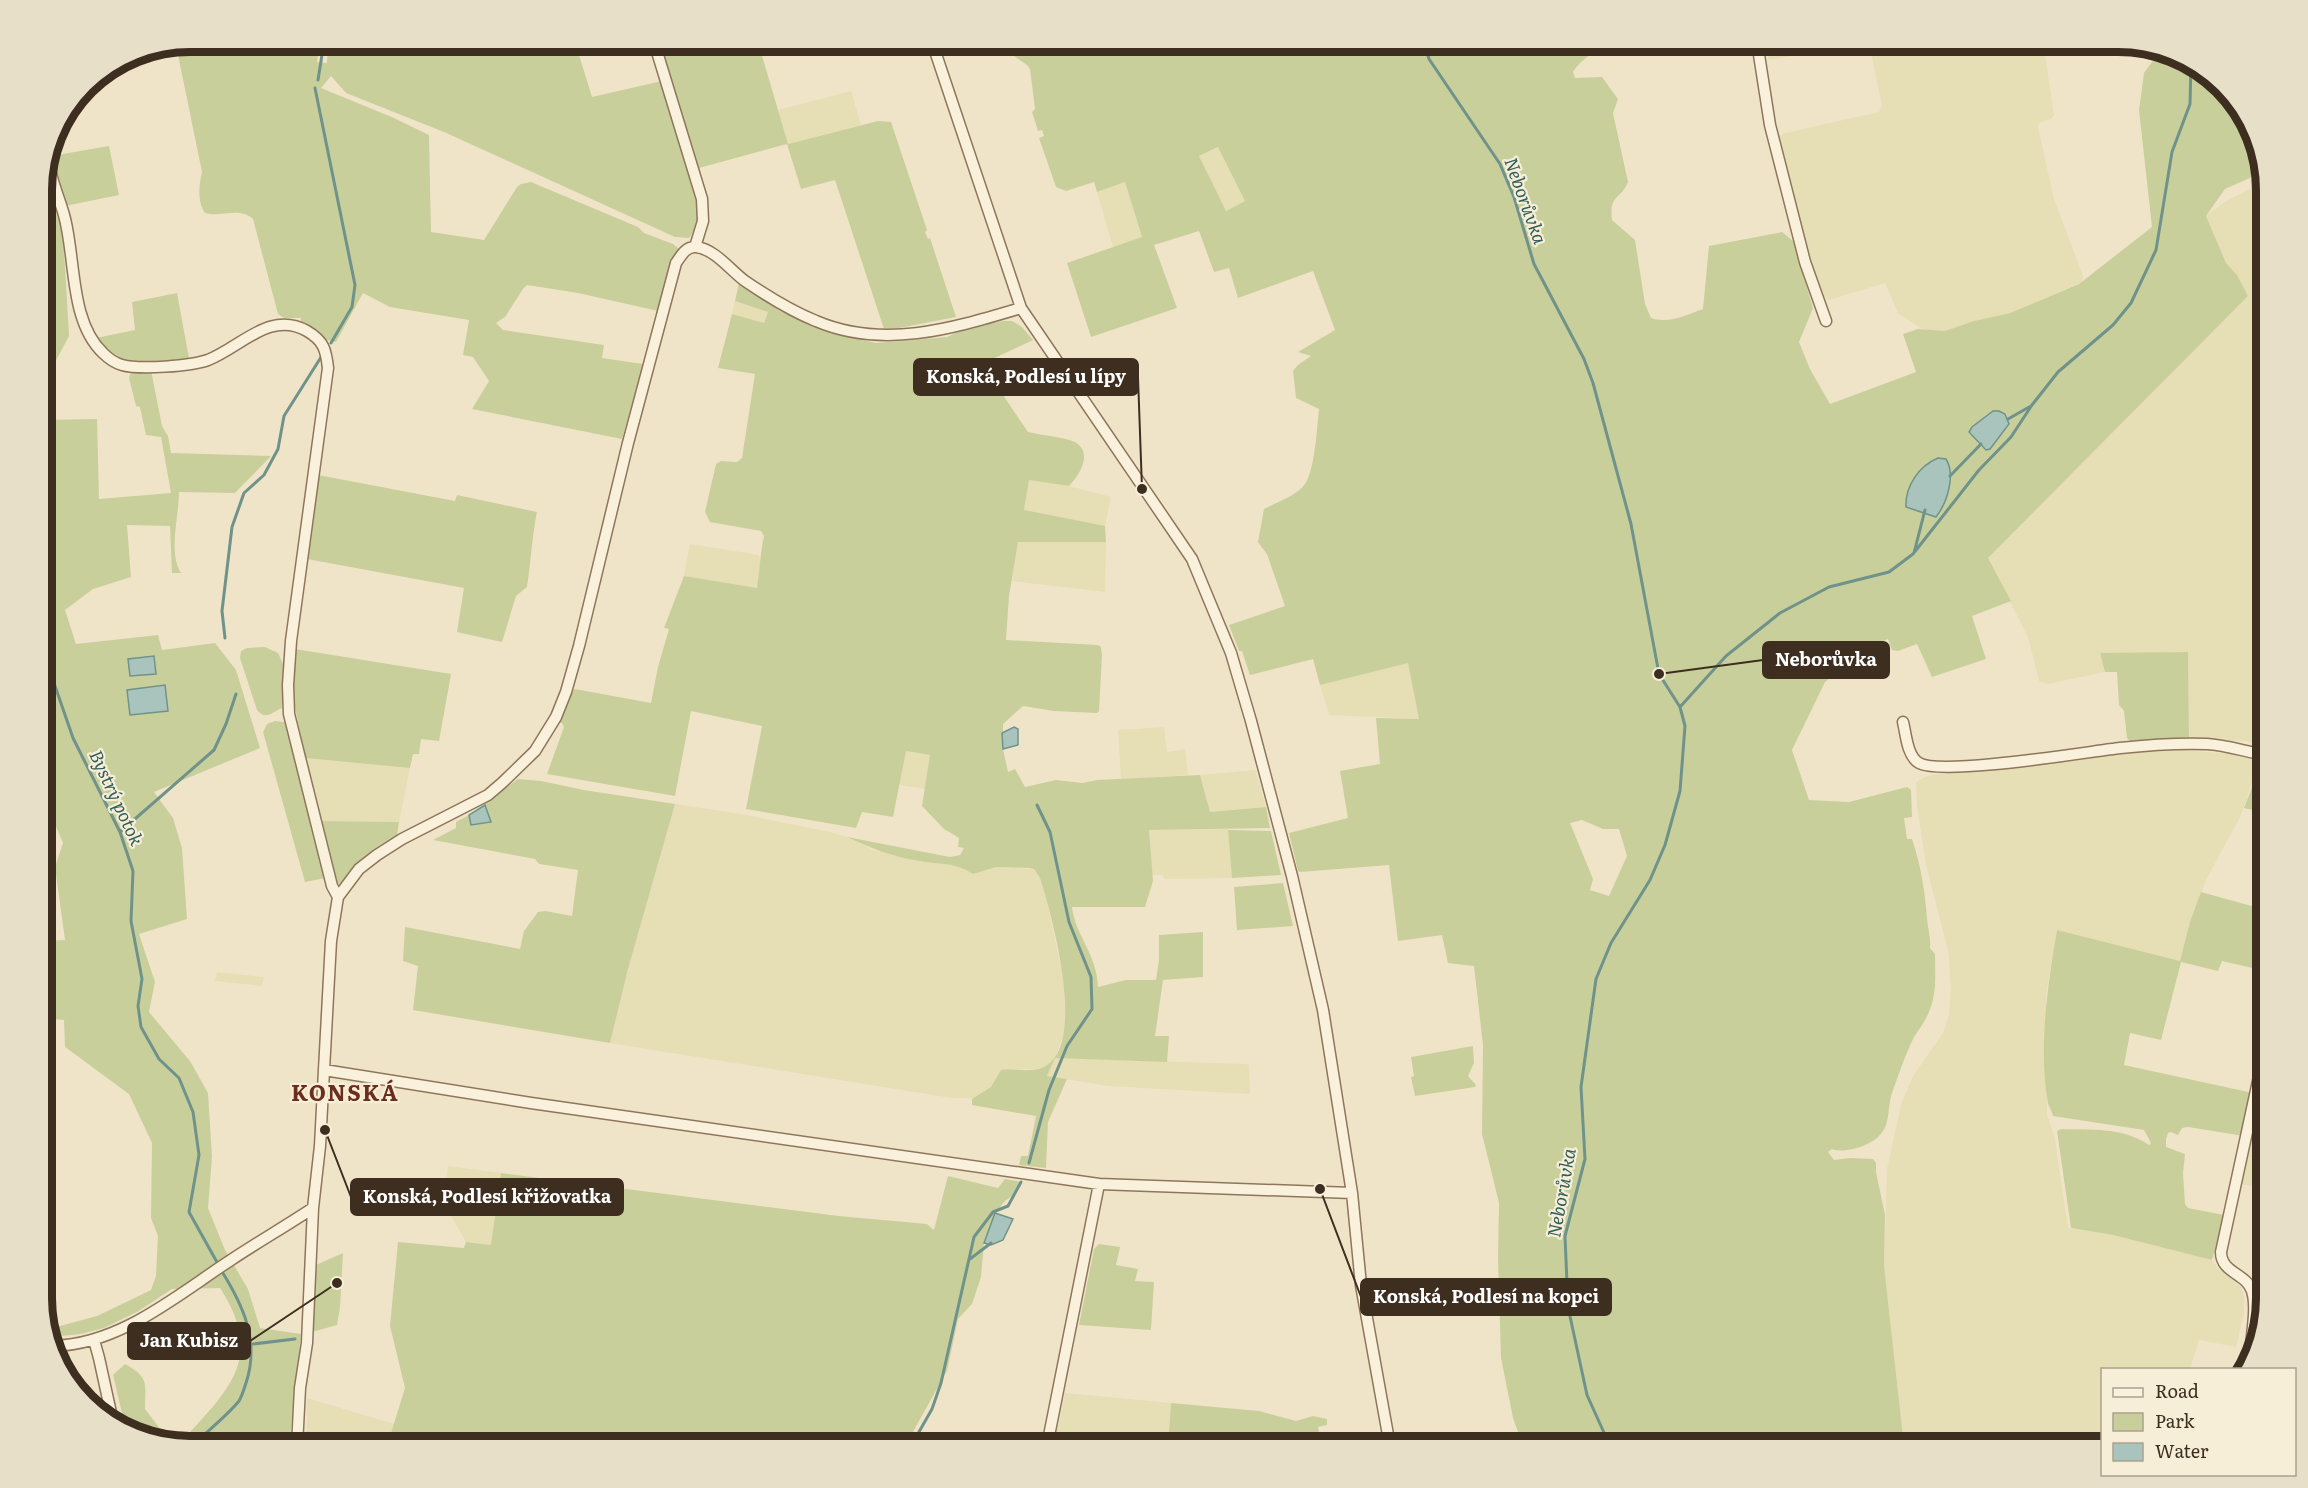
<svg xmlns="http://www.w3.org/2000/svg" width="2308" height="1488" viewBox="0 0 2308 1488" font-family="Literata,serif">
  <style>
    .farmland { fill: #e6deb5 }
    .green { fill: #c9cf9b; fill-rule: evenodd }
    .water { fill: #a9c4bc; stroke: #6f938a; stroke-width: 1.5 }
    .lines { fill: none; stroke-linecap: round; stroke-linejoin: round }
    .stream { stroke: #6f938a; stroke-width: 3 }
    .street-casing { stroke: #8d765c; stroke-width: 13 }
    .street { stroke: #faf1dc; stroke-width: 10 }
    .labels { text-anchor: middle; stroke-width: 4.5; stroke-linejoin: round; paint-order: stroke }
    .water-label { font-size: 18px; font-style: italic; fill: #2f5d5a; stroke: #f7eed8 }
    .district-label { font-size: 22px; font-weight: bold; letter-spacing: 1.5px; fill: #6b2e1e; stroke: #f7eed8 }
    .rim { fill: none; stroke: #3d2e20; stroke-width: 8 }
    .leader { fill: none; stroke: #3d2e20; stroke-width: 2 }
    .callout-dot { fill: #3d2e20; stroke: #f7eed8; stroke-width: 2 }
    .callout { fill: #3d2e20; stroke: #3d2e20; stroke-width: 2 }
    .callout-label { font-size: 18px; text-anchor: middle; font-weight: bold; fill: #fff }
  </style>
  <rect width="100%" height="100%" fill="#f0e4c8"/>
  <!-- farmland -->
  <path class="farmland" d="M1773,42H2043L2054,115L2051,119L2039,123L2038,128L2054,199L2083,276L2082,282L2010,313L1974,321L1945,331L1934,332L1922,329L1898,313L1885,283L1829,300L1824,296L1819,297L1788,184L1780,136L1785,133L1879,112L1882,105L1869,43L1769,60L1764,44Z
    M851,91L861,125L787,144L778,110Z
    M1219,147L1246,201L1225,211L1199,156Z
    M1125,182L1142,237L1113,247L1097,192Z
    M2264,182L2266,190V746L2246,741L2189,739L2188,652L2100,654L2105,672L2048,684L2039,681L2028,637L1988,558L2248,296L2237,275L2226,263L2206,216L2226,201Z
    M735,301L768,312L764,323L732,314Z
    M1029,480L1069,486L1111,497L1105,526L1024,511Z
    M1018,542H1106L1105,592L1012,581Z
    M690,544L759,555L761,564L757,589L684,576Z
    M1408,662L1419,719L1329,715L1320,685Z
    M1164,727L1167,752L1185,749L1188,775L1121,779L1118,730Z
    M2186,750L2253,756L2257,763L2247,799L2239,819L2206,880L2190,922L2181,962L2057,930L2046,995L2047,1114L2055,1139L2068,1228L2113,1235L2212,1260L2217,1267L2241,1287L2244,1295V1313L2236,1347L2199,1340L2190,1369L2102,1370V1443L2098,1442L2099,1446H1904L1884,1265L1887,1169L1901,1105L1913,1076L1943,1033L1949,1015L1951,987L1948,950L1926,865L1917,806L1916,782L1925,777L1945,772L1994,769L2126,752Z
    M905,751L930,755L925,789L899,785Z
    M305,758L410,768L399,822L320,821Z
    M1255,770L1266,807L1210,812L1200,775Z
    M675,804L741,814L830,832L847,837L873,850L921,862L952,864L973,874L996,867L1034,869L1040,878L1045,892L1063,977L1066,1027L1055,1058L1245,1064L1249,1065L1250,1094L1108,1086L1047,1076L1054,1060L1044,1067L1035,1069L1006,1070L991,1087L976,1098H952L610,1043L628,970H630L628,969Z
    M1228,829L1232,878L1164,879L1163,875H1152L1149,830Z
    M217,972L264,977L262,986L215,981Z
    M2266,1110V1190L2242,1184L2258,1114Z
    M448,1166L501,1173L492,1245L466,1242L445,1205Z
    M1065,1393L1171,1403L1168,1446H1054Z
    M307,1398L394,1424L387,1446H342L307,1431Z"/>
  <!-- green -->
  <path class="green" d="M191,42H320L317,62L327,63L328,42H575L592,97L662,81L700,206L697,226L689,238L675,237L444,132L346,93L331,76L321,88L394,118L429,135L431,232L484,240L517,187L521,184L531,182L638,227L644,233L673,244L679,249L671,261L658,311L578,293L527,285L523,289L505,317L496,323L503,330L604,345L602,358L643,364L622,439L472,409L489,381L473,357L463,355L469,320L390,307L363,293L336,342L326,340L300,323L301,318H284L278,314L253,219C239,206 221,218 205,213C197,201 199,185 202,172L176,45Z
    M714,42H758L788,144L878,121L891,122L927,230L925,232L928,239L930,238L956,317L899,328L884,329L835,180L801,189L787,144L699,168L664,56Z
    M1024,42H1602C1595,54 1580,59 1573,72L1575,78L1602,77L1618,99L1613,113L1628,182C1620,201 1609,194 1612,220L1635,240L1645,304L1651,318C1669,324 1686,315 1703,309L1709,246L1782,232L1793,241L1813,308L1799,342L1810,369L1830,404L1916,372L1903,334L1918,329L1945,331L1974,321L2010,313L2079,284L2152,227L2139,110L2144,73L2158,54L2200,67L2246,117L2261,173L2225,189L2206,216L2226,263L2237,275L2248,296L1988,558L2011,601L1972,616L1986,659L1932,677L1917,644L1898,651L1892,650L1888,639L1870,646L1825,682L1792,750L1809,800L1849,802L1907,787L1911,790L1912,817L1904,818L1907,839H1912C1921,866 1925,891 1927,919C1928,929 1931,938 1930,948L1935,954C1935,972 1937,992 1930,1009C1927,1019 1920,1028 1914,1037C1905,1055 1899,1074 1892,1093C1887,1107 1891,1125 1879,1136C1870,1146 1844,1154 1832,1149L1828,1152L1834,1160L1850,1158L1873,1159L1876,1163V1172L1885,1215L1884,1265L1904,1446H1523L1513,1418L1501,1358L1498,1259L1499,1203L1482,1134L1483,1045L1474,966L1448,963L1442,935L1398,941L1389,865L1300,872L1298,871L1289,833L1348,818L1340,771L1380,764L1376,718L1419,719L1408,663L1320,685L1313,659L1250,675L1242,651H1239L1229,625L1285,606L1267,554L1258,542L1264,509C1277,502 1296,496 1305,484C1315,469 1317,427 1319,409L1296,398L1293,371L1298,365L1311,356L1298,352L1335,330L1313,271L1238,298L1229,268L1214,272L1199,231L1154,245L1177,308L1091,337L1067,263L1142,237L1125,182L1097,192L1094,182L1066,191L1056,187L1039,138L1044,136L1042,130L1038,131L1032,112L1035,109L1030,69L1027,65L1008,52L1010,46ZM1218,147L1245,201L1226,211L1199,156ZM1993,411H1999L2006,414L2009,424L1990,449L1986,450L1981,446L1985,416ZM1952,473L1936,517L1906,507ZM1582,820L1603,829H1619L1627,856L1609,896L1590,890L1593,879L1570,823Z
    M109,146L119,195L65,206L51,156Z
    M45,171L63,231L69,336L42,387V181Z
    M739,283L778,310L817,328L876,343L947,337L960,331L1003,321H1012L1022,327L1033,340L982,364L1028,432C1040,435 1064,437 1075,442C1094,453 1079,476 1069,486L1029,480L1024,510L1105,526L1106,542H1018L1009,596L1006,640L1098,645L1101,647L1102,655L1099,711L1097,713L1054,711L1023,706L1003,724V749L1008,772L1015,769L1025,787L1056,780L1082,783L1097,780L1200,775L1210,812L1266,807L1270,828L1149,830L1153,881L1145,907H1072C1075,935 1097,954 1098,987L1126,980H1156L1159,960V935L1203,932V977L1163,980L1155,1036H1169L1167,1062L1055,1058L1047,1076L1067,1079L1048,1122L1046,1168L1019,1165L1021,1156H1028L1036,1116L972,1105V1099L991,1087L1001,1070C1015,1068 1035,1074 1047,1065C1086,1040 1052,915 1040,878L1034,869L1029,868L996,867L973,874C951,861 941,865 919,861C893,857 870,848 847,837L950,857L960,855L964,848L958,847L959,838L944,829L922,806L930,755L906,751L893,817L862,812L856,828L746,809L762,726L691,711L675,796L547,774L564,727L562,723L557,722L570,692L575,689L651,703L658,667L669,629L664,628L684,576L757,588C760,570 760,554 764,536L761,531L710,522L705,512L716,464L721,461L737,462L742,458L755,374L718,368L732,314L764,323L768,312L735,301Z
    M177,293L189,358C149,367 126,370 96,338L135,330L132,302Z
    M151,370L162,426L168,436L171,453L271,456L235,493L179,492C179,516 168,553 181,573H172L170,526L127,525L131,577L93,589L65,610L76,644L158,635L162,650L215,643L236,670L260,748L154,792L173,818L182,848L187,919L139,934L155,982L149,1012L190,1061L208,1093L212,1157L208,1208L225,1250L248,1289L260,1328L301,1334L289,1446H191L180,1443C228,1390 266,1359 220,1288L172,1289L137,1312L104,1328L81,1334L52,1337L49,1329L97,1316L151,1290L156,1276L158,1236L151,1218L152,1143L129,1094L65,1047L64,1020L42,1018V941L65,940L55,867L63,843L46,803L42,799V420L97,419L99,499L171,493L161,437L146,435L140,407L136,406L129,378L131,372Z
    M318,475L455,501L457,495L537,512C532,537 531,561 527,587L516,596L502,642L457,632L464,588L307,559Z
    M265,647L278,653L284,666L282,708C272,712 266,721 257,710L240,658L241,651L247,648Z
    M295,649L451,674L439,741L421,739L419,754H413L410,768L305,758L293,697Z
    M2188,652L2189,739L2130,741L2127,738L2124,711L2119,705L2117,672H2105L2100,653Z
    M275,721L284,722L287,724L325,878L305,882L263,732L267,724Z
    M2254,757L2266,760V813L2244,808C2249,795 2261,770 2254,757Z
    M518,779L541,781L584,790L675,804L628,969L610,1043L413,1010L418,966L403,961L405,927L520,949L524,931L538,912L545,911L572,916L578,870L539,864L535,859L433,840L456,828V822L469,815L471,825L491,822L485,803Z
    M320,821L399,822L397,835C374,847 355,862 341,884L336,883Z
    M1228,830L1271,831L1281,875L1232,878Z
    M1283,883L1293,926L1237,930L1234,887Z
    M2201,892L2266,910V971L2222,961L2218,971L2181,962L2161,1040L2130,1033L2124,1065L2253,1093L2244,1136L2188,1127L2182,1128L2178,1135L2171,1132L2168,1133L2166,1139V1147L2185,1154L2183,1173L2185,1204L2188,1208L2224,1215L2212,1260L2113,1235L2071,1228L2057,1131L2061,1129C2091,1130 2123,1127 2149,1145L2151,1143L2144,1130L2053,1116C2052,1111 2049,1107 2048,1103C2038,1050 2048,982 2057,930L2180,961L2190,922Z
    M1473,1046L1474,1063L1468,1076L1476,1085L1475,1087L1415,1096L1411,1077L1414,1076L1411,1057Z
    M501,1173L839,1216L927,1224L934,1230L948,1176L998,1188L1005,1179L1022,1182L1015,1194L1005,1201L995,1213L984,1243L981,1277L972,1304L958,1319L947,1371L905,1446H387L405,1388L390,1326L398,1242L464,1248L466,1242L491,1245Z
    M1099,1244L1120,1247L1116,1265L1138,1269L1135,1281L1154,1282L1151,1330L1079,1325L1094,1249Z
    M343,1253L340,1308L337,1325L312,1332L316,1265Z
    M125,1364C150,1378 145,1383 145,1409L161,1430L178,1442L125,1426L113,1375Z
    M1171,1403L1259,1411L1296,1421L1313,1416L1327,1419V1425L1318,1427L1321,1442L1330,1446H1182L1185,1443L1183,1441L1180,1443L1181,1446H1168Z
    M307,1431L342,1446H304Z"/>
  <!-- water -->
  <path class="water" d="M1993,411H1999L2005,414L2009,424L1990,449L1986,450L1969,432L1972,427Z
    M1938,458L1946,459C1956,475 1947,503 1936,517L1906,507C1905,486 1919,466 1938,458Z
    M154,656L156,674L130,676L128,659Z
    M165,685L168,711L130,715L127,690Z
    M1014,727L1018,729V745L1003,749L1002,733Z
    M485,805L491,822L471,825L469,815Z
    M995,1213L1013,1219L1003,1240L991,1245L984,1243Z"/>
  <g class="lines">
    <!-- stream -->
    <path class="stream" d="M1424,42L1429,59L1500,164L1514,197L1534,264L1584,359L1593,383L1631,524L1659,674L1680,707L1685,726L1680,791L1665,845L1650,880L1611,943L1596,979L1581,1087L1585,1159L1565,1236L1568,1307L1587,1395L1610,1446
      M318,80L324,42
      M315,88L355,285L352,307L331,343
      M42,295C53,315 51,323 42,343
      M2008,419L2031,406
      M1950,476L1981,444
      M1914,553L1925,510
      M42,615L51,635L54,683L73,738L120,832L133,871L131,921L142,979L138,1006L141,1027L159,1059L179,1078L193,1112L199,1155L189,1212L218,1264
      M225,638L222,611L232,527L244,493L264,475L278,449L284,416L323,354
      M1680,707L1726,656L1780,613L1829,587L1889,572L1913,554L1979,470L2011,437L2032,405L2058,372L2113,325L2131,303L2156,250L2172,152L2190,104L2191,64
      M120,832L214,750L226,724L236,694
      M1029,1163L1049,1090L1067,1046L1092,1009L1091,977L1069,922L1050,832L1037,805
      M970,1259L991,1243
      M253,1344L295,1339
      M192,1446C207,1431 226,1417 239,1401C242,1396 244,1389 246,1383C260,1341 243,1305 221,1270
      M911,1446L932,1409L941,1383L974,1237L993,1212L1008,1206L1021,1182"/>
    <defs>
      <path id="street" d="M654,42L702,199L703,221L695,247
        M932,42L1021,308L1192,559L1231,653L1251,721L1292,876L1323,1010L1352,1193L1361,1285L1390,1446
        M1757,42L1770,125L1805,262L1826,321
        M48,158C50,179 59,196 64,215C76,257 69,321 103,353C108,358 115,363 122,365C140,370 191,366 208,360C241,347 270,310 307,331C324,341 326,350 328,368L291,641L288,685L289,714L332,886L338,897
        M1903,722C1906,734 1907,756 1919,763C1942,776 2086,752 2120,748C2148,745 2179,743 2207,744C2226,745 2247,752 2266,755
        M324,1070L331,941L338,897L359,869L377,855L402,839L488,795L502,783L535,751L556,717L566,692L579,646L628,443L676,263C681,256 686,246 696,247C715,249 731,271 745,281C767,296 791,311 816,321C884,350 954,328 1021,308
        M94,1340L99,1358L113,1422
        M54,1346C121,1344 177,1295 231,1260C258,1242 286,1226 313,1208L320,1146L324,1070L531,1103L1099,1184L1352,1193
        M2251,1347C2252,1330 2257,1307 2252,1291C2246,1273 2221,1273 2221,1252L2266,1044
        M297,1446L300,1388L307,1343L313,1208
        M1047,1446L1099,1184"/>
    </defs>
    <!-- street casing -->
    <use href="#street" class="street-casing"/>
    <!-- street -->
    <use href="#street" class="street"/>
  </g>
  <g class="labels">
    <!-- water labels -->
    <g class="water-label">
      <text transform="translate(1525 201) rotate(70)" y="6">Neborůvka</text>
      <text transform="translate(116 798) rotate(65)" y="6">Bystrý potok</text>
      <text transform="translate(1562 1193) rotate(-80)" y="6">Neborůvka</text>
    </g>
    <!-- district labels -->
    <g class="district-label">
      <text x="345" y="1101">KONSKÁ</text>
    </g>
  </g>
  <!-- crop -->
  <path d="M0 0H2308V1488H0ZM190 52H2118A138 138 0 0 1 2256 190V1298A138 138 0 0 1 2118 1436H190A138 138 0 0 1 52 1298V190A138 138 0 0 1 190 52Z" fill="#e8dfc9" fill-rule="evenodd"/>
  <path class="rim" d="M190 52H2118A138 138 0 0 1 2256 190V1298A138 138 0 0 1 2118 1436H190A138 138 0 0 1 52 1298V190A138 138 0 0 1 190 52Z"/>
  <!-- callouts -->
  <path class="leader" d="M1142 489L1138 377M1659 674L1763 660M325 1130L351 1197M1320 1189L1361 1297M337 1283L250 1341"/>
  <g class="callout-dot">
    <circle cx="1142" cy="489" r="6"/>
    <circle cx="1659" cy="674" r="6"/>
    <circle cx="325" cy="1130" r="6"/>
    <circle cx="1320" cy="1189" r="6"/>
    <circle cx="337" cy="1283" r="6"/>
  </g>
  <g class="callout">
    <rect x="914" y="359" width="224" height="36" rx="6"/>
    <rect x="1763" y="642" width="126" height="36" rx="6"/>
    <rect x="351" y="1179" width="272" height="36" rx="6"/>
    <rect x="1361" y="1279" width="250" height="36" rx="6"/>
    <rect x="128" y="1323" width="122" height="36" rx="6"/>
  </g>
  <g class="callout-label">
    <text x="1026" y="383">Konská, Podlesí u lípy</text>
    <text x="1826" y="666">Neborůvka</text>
    <text x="487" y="1203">Konská, Podlesí křižovatka</text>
    <text x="1486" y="1303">Konská, Podlesí na kopci</text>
    <text x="189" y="1347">Jan Kubisz</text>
  </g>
  <!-- legend -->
  <rect x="2101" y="1368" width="195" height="108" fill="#f7eed8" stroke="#ada18e" stroke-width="1.5"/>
  <rect x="2113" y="1388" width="30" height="9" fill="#faf1dc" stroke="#ada18e" stroke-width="1.5"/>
  <text x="2155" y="1398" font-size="18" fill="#3d2e20">Road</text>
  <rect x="2113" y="1413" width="30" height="18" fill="#c9cf9b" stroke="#ada18e" stroke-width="1.5"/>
  <text x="2155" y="1428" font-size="18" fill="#3d2e20">Park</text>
  <rect x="2113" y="1443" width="30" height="18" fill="#a9c4bc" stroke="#ada18e" stroke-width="1.5"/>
  <text x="2155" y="1458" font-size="18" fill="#3d2e20">Water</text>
</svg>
